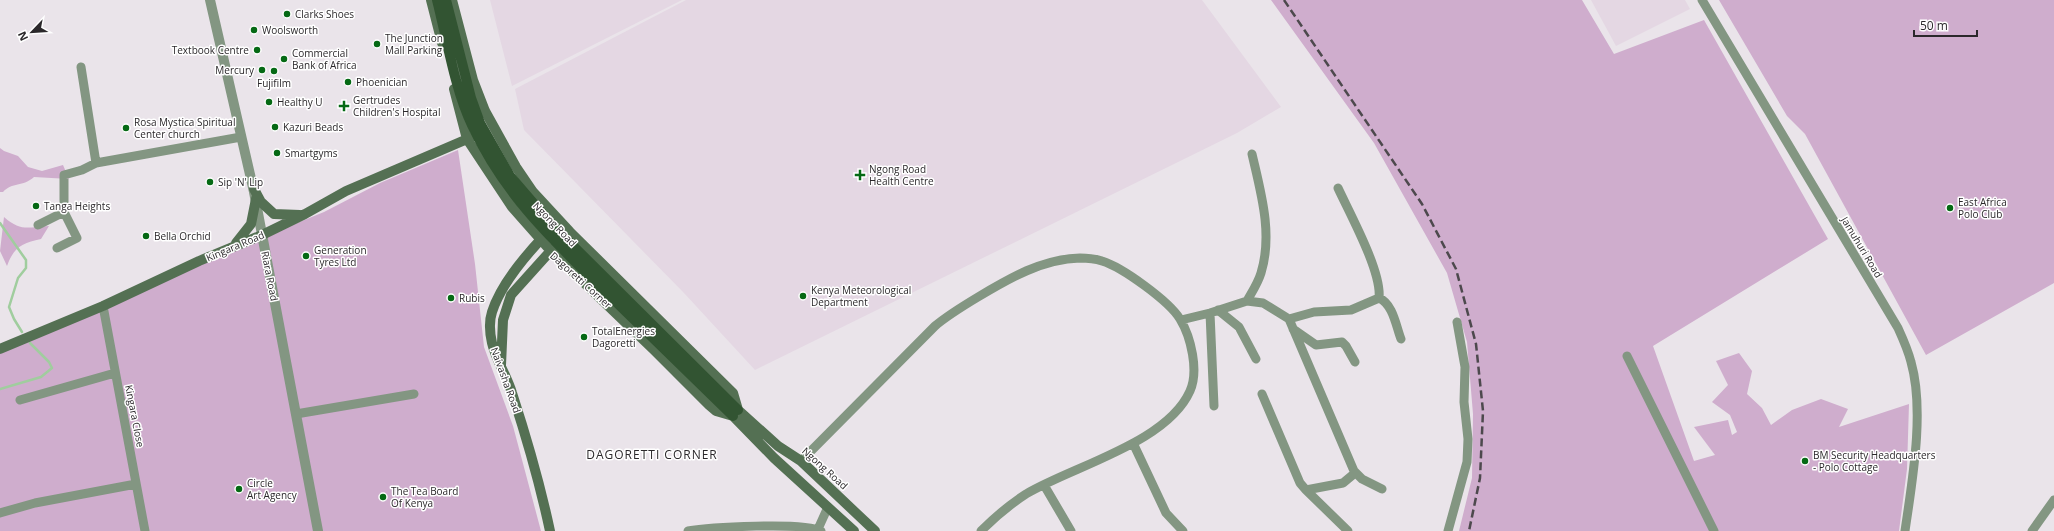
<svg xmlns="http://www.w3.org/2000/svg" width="2054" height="531" viewBox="0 0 2054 531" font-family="'Open Sans',sans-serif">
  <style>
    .built { fill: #e4d7e3 }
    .green { fill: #cfadcd }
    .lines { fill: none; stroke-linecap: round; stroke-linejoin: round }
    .stream { stroke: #a0cd9e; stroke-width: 2.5 }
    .minor { stroke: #839682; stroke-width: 9 }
    .tertiary { stroke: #839682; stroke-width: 10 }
    .secondary { stroke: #547053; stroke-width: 10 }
    .rail { stroke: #4d494d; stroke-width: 2.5; stroke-dasharray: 8 4; stroke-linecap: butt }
    .primary-bridge { stroke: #325432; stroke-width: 10 }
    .poi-dot { fill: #056914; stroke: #fff; stroke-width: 1.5 }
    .labels { text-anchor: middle; stroke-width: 3; stroke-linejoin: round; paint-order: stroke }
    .poi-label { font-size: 10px; fill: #2b282b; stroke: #fff; text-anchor: start }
    .street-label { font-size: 10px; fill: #2b282b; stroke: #fff }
    .quarter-label { font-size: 12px; letter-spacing: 1px; fill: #2b282b; stroke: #fff }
  </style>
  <rect width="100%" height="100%" fill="#eae4ea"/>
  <!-- built -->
  <path class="built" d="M490,0H682L512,86Z
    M686,0H1202L1281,107L1237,133L755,370L684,293L524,130L515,89Z
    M1591,0H1685L1690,9L1616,46Z"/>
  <!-- green -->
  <path class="green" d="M1271,0H1582L1614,54L1704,20L1828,239L1653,346L1694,461L1715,455L1694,427L1728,420L1732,435L1737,432L1730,415L1712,402L1728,385L1716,361L1739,353L1752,371L1747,394L1762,408L1771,425L1792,410L1821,399L1848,409L1839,427L1909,404L1907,469L1899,531H1459L1472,478L1473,414L1467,342L1447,273L1374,143Z
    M1719,0H2054V283L1926,355L1805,134L1787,116Z
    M0,148L4,151L18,156L28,167L42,171L63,165L69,179L34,177C23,187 12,182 3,192H0Z
    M458,150L475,264L484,347L513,426L541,531H0V351L250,242L324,212L380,183Z
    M4,217C21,232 28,227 49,226L41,239C22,243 14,247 7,266L0,251Z"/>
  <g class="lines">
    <!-- stream -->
    <path class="stream" d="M0,223L26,260V268L18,278L9,307L14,319L22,332
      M0,389L41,377L52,368L49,362L30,343"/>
    <!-- minor -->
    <path class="minor" d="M1702,0L1898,328C1903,339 1908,350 1911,362C1925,411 1912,482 1905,531
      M81,67L96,163
      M1338,188C1350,214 1382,272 1379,298
      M38,225L64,212
      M57,248L77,238L64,212V175L82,170L96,163L241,137
      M1247,301C1252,292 1258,283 1261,273C1273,234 1261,193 1252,154
      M103,306L145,531
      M1218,310L1239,327L1256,359
      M1210,313L1214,406
      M1289,319L1314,312L1351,310L1379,298C1393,304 1396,326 1401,339
      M1181,320L1210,313L1247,301L1263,303L1289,319L1354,471L1362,479L1382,489
      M1293,329L1316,345L1342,342L1346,346L1355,362
      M1627,356L1714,531
      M1262,394L1300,483L1306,490L1343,483L1355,473
      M20,400L115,373
      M296,414L414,394
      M1133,443L1166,513L1183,531
      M801,461L935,326C948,315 963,306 978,297C1010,278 1042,259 1080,258C1087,258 1096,259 1102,261C1122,267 1169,301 1180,319C1191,337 1199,371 1190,391C1167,443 1073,466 1026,494C1009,505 995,517 981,531
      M1044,485L1071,531
      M1306,490L1348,531
      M0,513L35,503L136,484
      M818,529L828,507
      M688,531C708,527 805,522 821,531
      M1448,531L1467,462L1468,439L1464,402L1465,367L1457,322
      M2032,531L2054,500"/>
    <!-- tertiary -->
    <path class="tertiary" d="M210,0L254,192L318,531"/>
    <!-- secondary -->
    <path class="secondary" d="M431,0L442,43
      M452,0L473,80L485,111L516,167L533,192L570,232L733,393L738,410L778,446L801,461L875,531
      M454,89L467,139L512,207L550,250L654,350L709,405L716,411L733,416L774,458L854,531
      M254,189L261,202L274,214L300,215
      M545,235C524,257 501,284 492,312C489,321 490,334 492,343C496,360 507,376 512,393C527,439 540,484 550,531
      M236,243L251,224L256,199
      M0,349L103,306L199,261L262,235L305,214L346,191L472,137
      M501,365L503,320L511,295L555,246"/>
    <!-- rail -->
    <path class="rail" d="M1284,0L1422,204L1456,269L1476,344L1483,411L1480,478L1469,531"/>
    <!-- primary-bridge -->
    <path class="primary-bridge" d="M437,0C447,39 455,90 472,125C506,198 556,243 612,298C652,337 693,377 733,416
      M446,0L471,98L480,123L510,176L553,226L738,410"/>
  </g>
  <!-- markers -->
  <g class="poi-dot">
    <circle cx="287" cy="14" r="4"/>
    <circle cx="254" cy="30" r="4"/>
    <circle cx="377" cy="44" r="4"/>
    <circle cx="257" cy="50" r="4"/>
    <circle cx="284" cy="59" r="4"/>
    <circle cx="262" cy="70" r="4"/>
    <circle cx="274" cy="71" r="4"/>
    <circle cx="348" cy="82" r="4"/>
    <circle cx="269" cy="102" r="4"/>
    <path d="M342 100h4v4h4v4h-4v4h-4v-4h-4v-4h4z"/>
    <circle cx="275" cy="127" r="4"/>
    <circle cx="126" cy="128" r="4"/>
    <circle cx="277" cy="153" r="4"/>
    <path d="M858 169h4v4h4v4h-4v4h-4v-4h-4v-4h4z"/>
    <circle cx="210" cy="182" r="4"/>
    <circle cx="36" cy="206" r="4"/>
    <circle cx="1950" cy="208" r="4"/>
    <circle cx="146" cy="236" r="4"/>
    <circle cx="306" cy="256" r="4"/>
    <circle cx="803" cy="296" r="4"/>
    <circle cx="451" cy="298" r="4"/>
    <circle cx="584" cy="337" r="4"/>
    <circle cx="1805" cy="461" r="4"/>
    <circle cx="239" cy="489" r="4"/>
    <circle cx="383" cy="497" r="4"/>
  </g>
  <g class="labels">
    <!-- poi labels -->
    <g class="poi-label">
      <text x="295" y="18">Clarks Shoes</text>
      <text x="262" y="34">Woolsworth</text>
      <text x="385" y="42">The Junction<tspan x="385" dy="12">Mall Parking</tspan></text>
      <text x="249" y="54" text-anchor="end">Textbook Centre</text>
      <text x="292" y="57">Commercial<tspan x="292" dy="12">Bank of Africa</tspan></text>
      <text x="254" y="74" text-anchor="end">Mercury</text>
      <text x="356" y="86">Phoenician</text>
      <text x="274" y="87" text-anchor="middle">Fujifilm</text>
      <text x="353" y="104">Gertrudes<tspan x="353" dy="12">Children's Hospital</tspan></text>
      <text x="277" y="106">Healthy U</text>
      <text x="134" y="126">Rosa Mystica Spiritual<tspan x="134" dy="12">Center church</tspan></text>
      <text x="283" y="131">Kazuri Beads</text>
      <text x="285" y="157">Smartgyms</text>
      <text x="869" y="173">Ngong Road<tspan x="869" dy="12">Health Centre</tspan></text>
      <text x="218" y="186">Sip 'N' Lip</text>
      <text x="1958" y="206">East Africa<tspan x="1958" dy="12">Polo Club</tspan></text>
      <text x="44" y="210">Tanga Heights</text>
      <text x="154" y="240">Bella Orchid</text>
      <text x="314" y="254">Generation<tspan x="314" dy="12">Tyres Ltd</tspan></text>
      <text x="811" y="294">Kenya Meteorological<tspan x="811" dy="12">Department</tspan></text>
      <text x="459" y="302">Rubis</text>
      <text x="592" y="335">TotalEnergies<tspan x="592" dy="12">Dagoretti</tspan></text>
      <text x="1813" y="459">BM Security Headquarters<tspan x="1813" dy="12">- Polo Cottage</tspan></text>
      <text x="247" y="487">Circle<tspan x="247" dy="12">Art Agency</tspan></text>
      <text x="391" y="495">The Tea Board<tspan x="391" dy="12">Of Kenya</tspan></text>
    </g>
    <!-- street labels -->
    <g class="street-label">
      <text transform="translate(555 224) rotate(46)" y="4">Ngong Road</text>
      <text transform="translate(235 246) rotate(-23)" y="4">Kingara Road</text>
      <text transform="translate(1862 247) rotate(59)" y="4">Jamuhuri Road</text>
      <text transform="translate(270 276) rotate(79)" y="4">Riara Road</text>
      <text transform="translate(581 280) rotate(42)" y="4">Dagoretti Corner</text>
      <text transform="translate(506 380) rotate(70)" y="4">Naivasha Road</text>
      <text transform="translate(135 416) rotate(79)" y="4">Kingara Close</text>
      <text transform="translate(825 468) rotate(42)" y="4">Ngong Road</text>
    </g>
    <!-- quarter labels -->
    <g class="quarter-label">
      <text x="652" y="459">DAGORETTI CORNER</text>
    </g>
  </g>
  <!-- north arrow -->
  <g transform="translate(32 32) rotate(245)" stroke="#ffffff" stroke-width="3" paint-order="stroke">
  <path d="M0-3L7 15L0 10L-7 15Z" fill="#2b282b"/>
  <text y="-6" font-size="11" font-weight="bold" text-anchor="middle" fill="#2b282b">N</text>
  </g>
  <!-- scale -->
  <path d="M1914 30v6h63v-6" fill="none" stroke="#2b282b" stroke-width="2"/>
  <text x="1920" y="30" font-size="12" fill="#2b282b" stroke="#ffffff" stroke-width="3" paint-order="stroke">50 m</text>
</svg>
